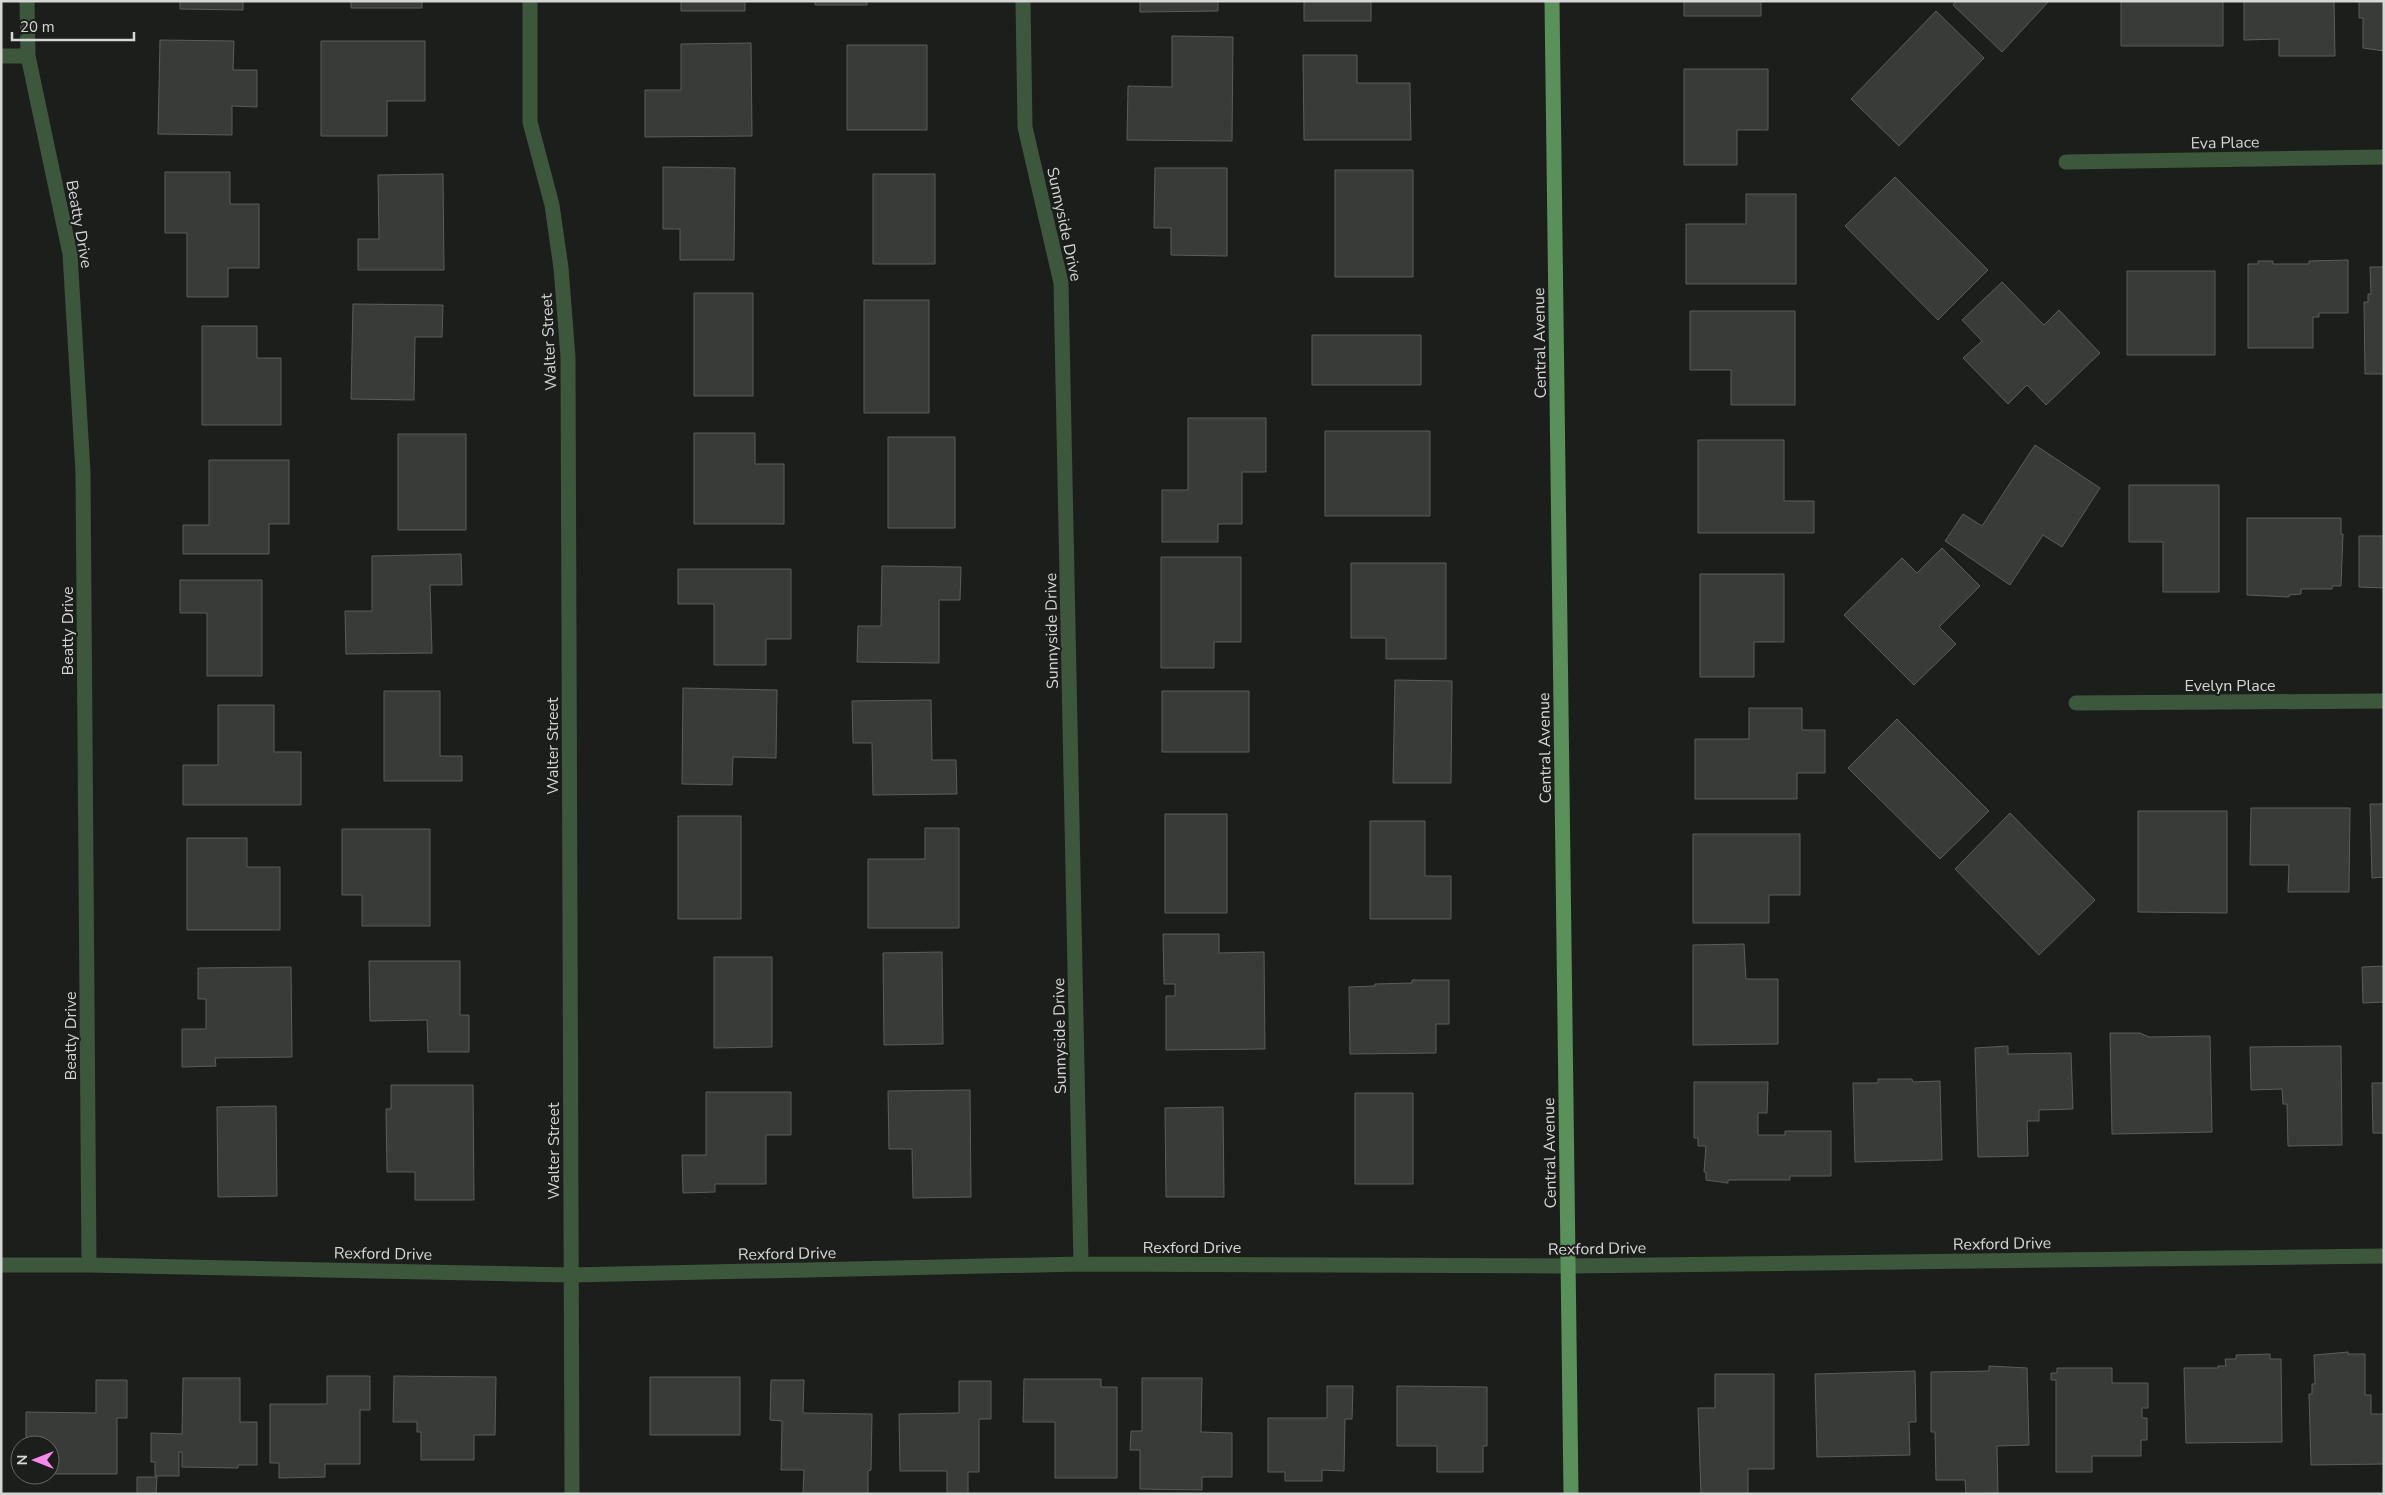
<svg xmlns="http://www.w3.org/2000/svg" width="2385" height="1495" viewBox="0 0 2385 1495" font-family="'Nunito Sans',sans-serif">
  <style>
    .building { fill: #393b39; stroke: #5a5d5a }
    .lines { fill: none; stroke-linecap: round; stroke-linejoin: round }
    .minor { stroke: #3d573c; stroke-width: 15 }
    .major { stroke: #5a9059; stroke-width: 15 }
    .labels { text-anchor: middle; stroke-width: 4; stroke-linejoin: round; paint-order: stroke }
    .street-label { font-size: 16px; fill: #d5d7d5; stroke: #1c1e1c }
  </style>
  <rect width="100%" height="100%" fill="#1c1e1c"/>
  <!-- building -->
  <path class="building" d="M180,1H243V10L180,9Z
    M351,1H422V8H351Z
    M681,1H745V11H681Z
    M815,1H867V5H815Z
    M1140,1H1218V11L1140,12Z
    M1304,1H1371V21H1304Z
    M1684,1H1761V16H1684Z
    M1956,1H2049L2002,52L1953,5Z
    M2121,1H2223V46H2121Z
    M2244,1H2334L2335,56H2279V39L2244,40Z
    M2359,1H2384V51L2363,48V18H2359Z
    M1936,11L1984,58L1899,146L1851,99Z
    M1172,36L1233,37L1232,141L1127,140L1128,86L1172,87Z
    M160,40L234,41L233,70H257V107L232,106V135L158,134Z
    M321,41H425V101H387V136H321Z
    M751,43L752,136L645,137V90H681V44Z
    M847,45H927V130H847Z
    M1303,55H1357V83H1410L1411,140H1304Z
    M1684,69H1768V130H1737V165H1684Z
    M663,167L735,168L734,260H680V229H663Z
    M1155,168H1227V256L1171,255V228H1154Z
    M1335,170H1413V277H1335Z
    M165,172H230V204H259V268H228V297H187V233H165Z
    M443,174L444,270H358V239H379L378,175Z
    M873,174H935V264H873Z
    M1895,177L1988,270L1938,320L1845,226Z
    M1746,194H1796V284H1686V224H1746Z
    M2348,260V313H2319V317H2313V348H2248V264H2258V261H2273V264H2309V261Z
    M2370,267H2384V374H2365L2364,302H2368V294H2371Z
    M2127,271H2215V355H2127Z
    M2002,282L2044,325L2059,310L2100,353L2046,405L2027,385L2008,404L1963,358L1982,341L1962,320Z
    M694,293H753V396H694Z
    M864,300H929V413H864Z
    M353,304L443,305L442,337H415L414,400L351,399Z
    M1690,311H1795V405H1731V370H1690Z
    M202,326H257V358H281V425H202Z
    M1312,335H1421V385H1312Z
    M1188,418H1266V472H1242V524H1218V542H1162V490H1188Z
    M1325,431H1430V516H1325Z
    M694,433H755V464H784V524H694Z
    M398,434H466V530H398Z
    M888,437H955V528H888Z
    M1698,440H1784V501H1814V533H1698Z
    M2035,445L2100,488L2062,547L2043,535L2010,585L1945,541L1963,514L1982,526Z
    M209,460H289V524H269V554H183V525H209Z
    M2129,485H2219V592H2163V542H2129Z
    M2247,518H2341V534H2343L2341,586H2332V589H2301V594L2289,595V597L2247,595Z
    M2359,536H2384V588L2359,587Z
    M1942,548L1980,586L1939,627L1956,644L1914,685L1844,615L1902,558L1917,573Z
    M461,554L462,585H430L432,653L346,654L345,611H372V556Z
    M1161,557H1241V642H1214V668H1161Z
    M1351,563H1446V659H1386V638H1351Z
    M882,566L961,567L960,600H939V663L857,662L858,626H881Z
    M678,569H791V639H766V665H714V604H678Z
    M1700,574H1784V642H1754V677H1700Z
    M180,580H262V676H207V613H180Z
    M1395,680L1452,681L1451,783H1393Z
    M683,688L777,690L776,758L733,757L732,785L682,784Z
    M384,691H440V756H462V781H384Z
    M1162,691H1249V752H1162Z
    M931,700L932,760H956L957,794L873,795L872,743H853L852,701Z
    M218,705H274V752H301V805H183V765H218Z
    M1749,708H1802V730H1825V773H1797V799H1695V739H1749Z
    M1897,719L1989,811L1940,859L1848,768Z
    M2370,804H2384V877L2372,878Z
    M2251,808H2350L2349,892H2288L2289,865H2250Z
    M2138,811H2227V913L2138,912Z
    M2010,813L2095,900L2039,955L1955,869Z
    M1165,814H1227V913H1165Z
    M678,816H741V919H678Z
    M1370,821H1425V876H1451V919H1370Z
    M925,828H959V928H868V859H925Z
    M342,829H430V926H362V895H342Z
    M1693,834H1800V895H1769V923H1693Z
    M187,838H247V867H280V930H187Z
    M1163,934H1219V953L1264,952L1265,1049L1166,1050V996H1175V984H1164Z
    M1744,944L1746,979H1778V1044L1693,1045V945Z
    M942,952L943,1044L884,1045L883,953Z
    M714,957H772V1047L714,1048Z
    M369,961H460V1015H469V1052H428L427,1020L370,1021Z
    M2384,966V1002L2363,1003L2362,967Z
    M291,967L292,1057L215,1058L216,1066L182,1067V1029H206V999H198V968Z
    M1412,980H1449V1024H1436V1053L1350,1054L1349,987L1375,986V984L1412,983Z
    M2110,1033H2140L2149,1037L2210,1036L2212,1132L2112,1134Z
    M2008,1046V1054L2071,1053L2073,1109L2039,1110V1121H2027L2028,1156L1978,1157L1975,1048Z
    M2341,1046L2342,1145L2288,1146L2287,1104H2283L2282,1089L2251,1090L2250,1047Z
    M1878,1079H1912L1913,1082L1940,1081L1942,1160L1855,1162L1853,1083H1878Z
    M1694,1082H1768L1767,1113H1758V1135H1785V1131H1831V1176H1790V1180H1728V1183L1706,1180V1172H1704L1706,1146H1698V1138H1694Z
    M2372,1083H2384V1133H2373Z
    M391,1085H473L474,1200H415V1172H387L386,1109H391Z
    M970,1090L971,1197L913,1198L912,1149H889L888,1091Z
    M706,1092H791V1135H766V1184H715V1192L683,1193L682,1155H706Z
    M1355,1093H1413V1184H1355Z
    M276,1106L277,1196L218,1197L217,1107Z
    M1223,1107L1224,1197H1166L1165,1108Z
    M2348,1352V1354H2365V1395H2371V1414H2384V1464L2311,1465L2309,1394H2312V1384H2315L2314,1355Z
    M2270,1354V1359H2281L2282,1442L2186,1443L2184,1368H2218V1366H2226L2225,1359H2236V1355Z
    M1989,1366L2027,1368L2029,1445L1997,1446L1998,1493L1966,1494L1965,1480H1936L1935,1432H1931V1372L1989,1371Z
    M2057,1368H2112V1383H2148V1408H2142V1418H2147V1440H2141V1456H2092V1472H2056V1380H2051V1373H2057Z
    M1915,1371L1916,1422H1909L1910,1455L1817,1457L1815,1374Z
    M1715,1374H1774V1469H1748V1494H1701L1698,1408H1715Z
    M327,1376H370V1410H360V1464H325V1477L279,1478V1463H270V1404H327Z
    M394,1376L496,1377L495,1435H474V1460H421V1432H417V1422H393Z
    M650,1377H740V1435H650Z
    M183,1378H240V1422H257V1465H238V1468L182,1467V1452H179V1476H155V1462H151V1433L182,1434Z
    M1142,1378H1202L1201,1432L1232,1433V1477H1202V1490L1140,1489V1450H1130L1131,1431H1142Z
    M1024,1379H1101V1387H1117V1478H1055V1422H1023Z
    M96,1380H127V1418H117V1474H50V1445H26V1412L96,1413Z
    M771,1380H804L803,1413L872,1414L871,1470L868,1471V1494H803L804,1470H781L782,1421L770,1420Z
    M959,1381H991V1419H979V1472H968V1494H947V1471H900L899,1414L959,1413Z
    M1327,1386H1353L1352,1419H1345L1344,1471L1322,1470V1481H1285V1472H1268V1418H1327Z
    M1397,1386L1487,1387V1446H1483V1472H1437V1446H1397Z
    M137,1477H157L156,1494H137Z"/>
  <g class="lines">
    <!-- minor -->
    <path class="minor" d="M27,1L28,56L70,254L83,472L89,1265
      M530,1V122L552,205L561,268L568,357L572,1494
      M1023,1L1025,127L1061,283L1081,1264
      M1,56H28
      M2066,162L2384,157
      M2076,703L2384,701
      M1,1265H89L571,1275L1081,1264L1568,1266L2384,1256"/>
    <!-- major -->
    <path class="major" d="M1552,1L1571,1494"/>
  </g>
  <g class="labels">
    <!-- street labels -->
    <g class="street-label">
      <text transform="translate(2225 142) rotate(-1)" y="6">Eva Place</text>
      <text transform="translate(80 224) rotate(80)" y="6">Beatty Drive</text>
      <text transform="translate(1065 224) rotate(78)" y="6">Sunnyside Drive</text>
      <text transform="translate(548 342) rotate(-93)" y="6">Walter Street</text>
      <text transform="translate(1539 343) rotate(-91)" y="6">Central Avenue</text>
      <text transform="translate(67 631) rotate(-90)" y="6">Beatty Drive</text>
      <text transform="translate(1051 631) rotate(-91)" y="6">Sunnyside Drive</text>
      <text x="2230" y="691">Evelyn Place</text>
      <text transform="translate(552 746) rotate(-90)" y="6">Walter Street</text>
      <text transform="translate(1544 748) rotate(-91)" y="6">Central Avenue</text>
      <text transform="translate(70 1036) rotate(-90)" y="6">Beatty Drive</text>
      <text transform="translate(1059 1036) rotate(-91)" y="6">Sunnyside Drive</text>
      <text transform="translate(553 1151) rotate(-90)" y="6">Walter Street</text>
      <text transform="translate(1549 1153) rotate(-91)" y="6">Central Avenue</text>
      <text transform="translate(2002 1243) rotate(-1)" y="6">Rexford Drive</text>
      <text x="1192" y="1253">Rexford Drive</text>
      <text transform="translate(1597 1248) rotate(-1)" y="6">Rexford Drive</text>
      <text transform="translate(383 1253) rotate(1)" y="6">Rexford Drive</text>
      <text transform="translate(787 1253) rotate(-1)" y="6">Rexford Drive</text>
    </g>
  </g>
  <!-- border -->
  <rect width="2385" height="1495" fill="none" stroke="#d5d7d5" stroke-width="5"/>
  <!-- north arrow -->
  <g transform="translate(35 1460) rotate(270)"><circle r="24" fill="#1c1e1c" stroke="#666866"/>
  <path d="M0-4L9 19L0 12L-9 19Z" fill="#f888eb"/>
  <text y="-8" font-size="14" font-weight="bold" text-anchor="middle" fill="#d5d7d5">N</text>
  </g>
  <!-- scale -->
  <path d="M12 32v8h122v-8" fill="none" stroke="#d5d7d5" stroke-width="2.5"/>
  <text x="20" y="32" font-size="15" fill="#d5d7d5" stroke="#1c1e1c" stroke-width="4" paint-order="stroke">20 m</text>
</svg>
